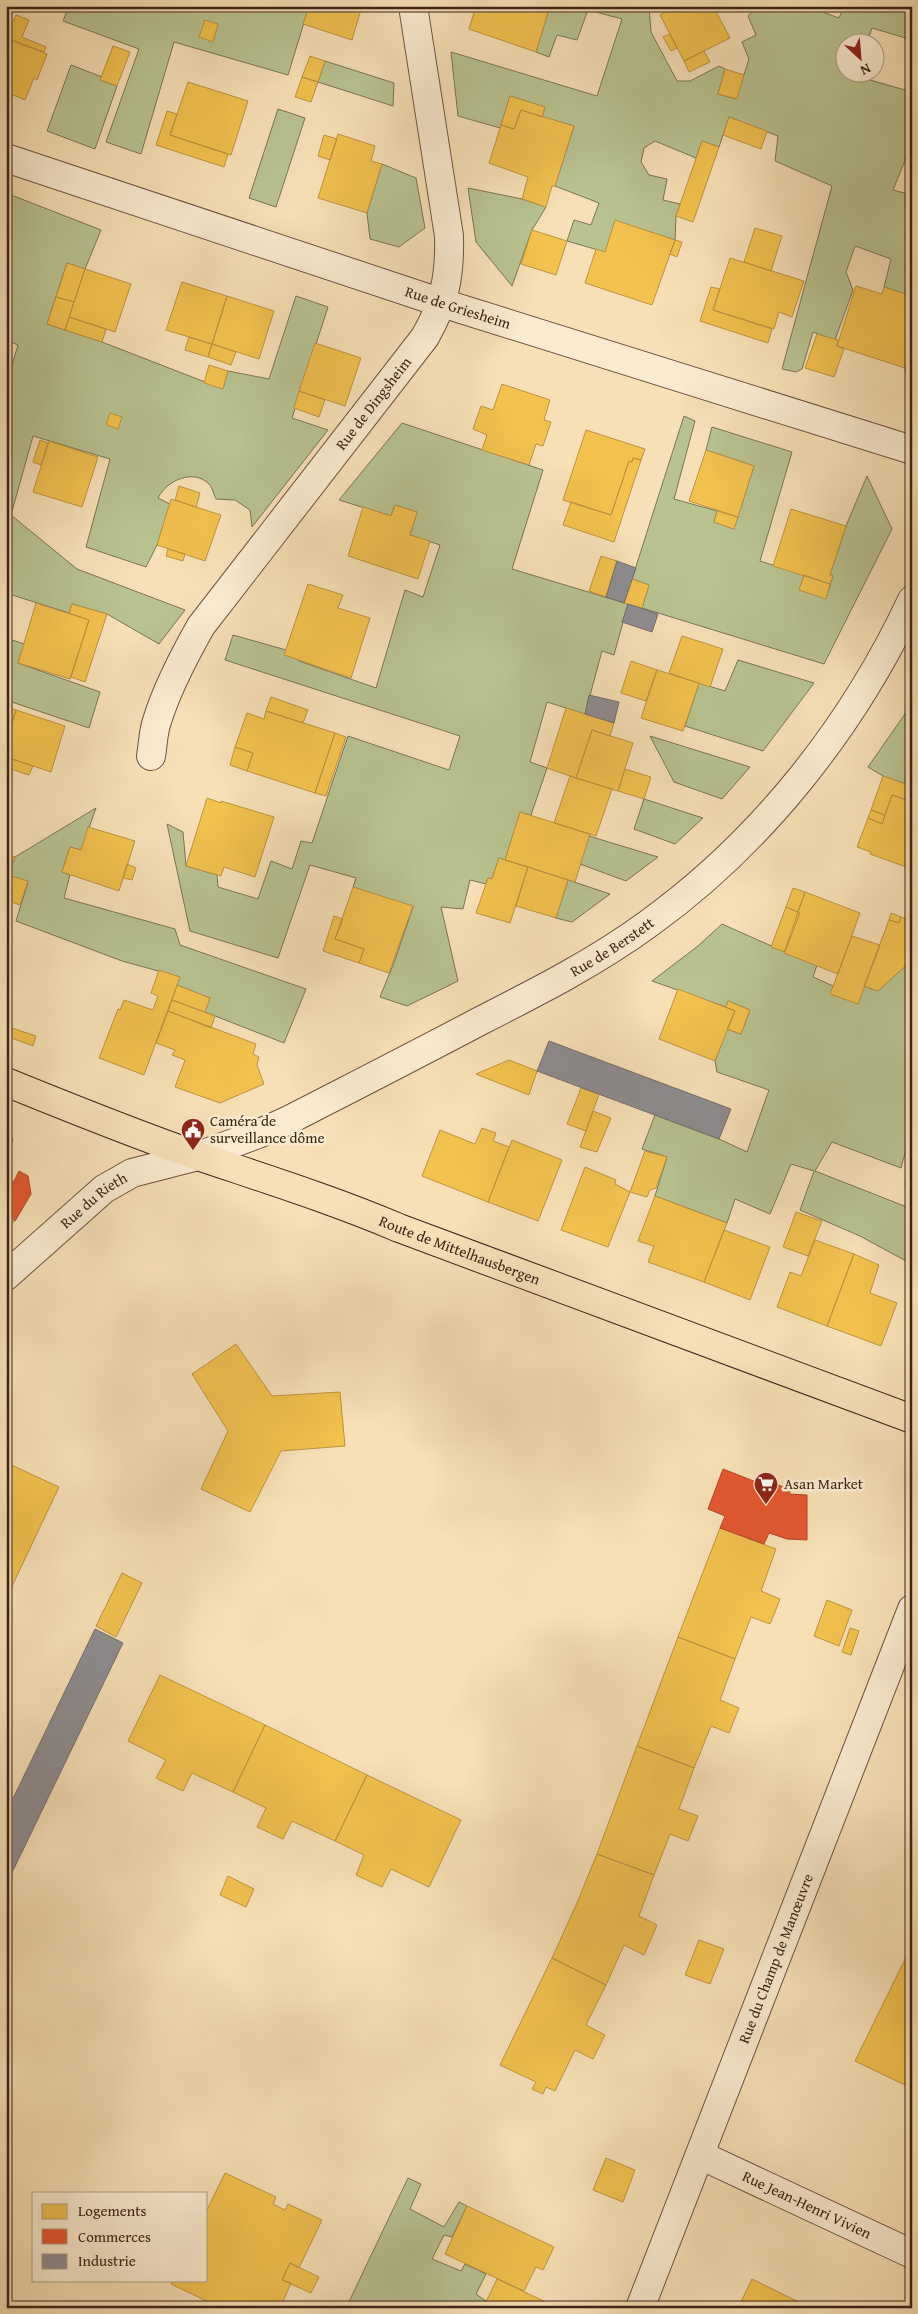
<svg xmlns="http://www.w3.org/2000/svg" width="918" height="2314" viewBox="0 0 918 2314" font-family="'Gentium Book Plus',serif">
  <style>
    .green { fill: #b8c391; stroke: #7a7354 }
    .homes { fill: #f2c14e; stroke: #bc923e }
    .shops { fill: #e4572e; stroke: #b24727 }
    .industry { fill: #8d8d92; stroke: #756d6d }
    .lines { fill: none; stroke-linecap: round; stroke-linejoin: round }
    .minor-casing { stroke: #6c523f; stroke-width: 30 }
    .major-casing { stroke: #3d2317; stroke-width: 30 }
    .minor { stroke: #faebd0; stroke-width: 28 }
    .major { stroke: #f7e0b6; stroke-width: 28 }
    .labels { text-anchor: middle; stroke-width: 5; stroke-linejoin: round; paint-order: stroke }
    .street-label { font-size: 15px; fill: #3d2317; stroke: #faebd0 }
    .poi-label { font-size: 15px; fill: #3d2317; stroke: #faebd0; text-anchor: start }
  </style>
  <rect width="100%" height="100%" fill="#f7e0b6"/>
  <filter id="stains"><feTurbulence type="fractalNoise" baseFrequency=".004" numOctaves="4"/><feColorMatrix values="0 0 0 0 .2 0 0 0 0 .09 0 0 0 0 .02 0 0 0 .5 -.17"/></filter>
  <radialGradient id="worn" r=".72"><stop offset=".6" stop-color="#630" stop-opacity="0"/><stop offset="1" stop-color="#630" stop-opacity=".3"/></radialGradient>
  <!-- green -->
  <path class="green" d="M69,6H309L288,75L174,42L141,154L106,142L139,49L63,21Z
    M550,6H649L651,32L677,81H690L719,66L725,69L718,94L736,99L749,59L742,42L756,35L748,16L757,6H818L817,10L839,18L844,6L912,7V40L872,28L867,42H846V72L857,73L856,76L912,92V122L906,158L893,190L912,195V296L884,287L891,259L855,246L846,272L853,290L835,340L813,332L802,369L796,372L782,369L832,186L775,161L778,136L729,117L719,147L702,141L696,158L655,141L644,148L641,162L649,175L667,179L663,200L680,204L676,216L675,240L616,221L605,252L567,241L574,220L591,225L599,203L555,186L574,126L542,117L545,107L510,96L500,128L458,116L451,52L597,96L622,19L588,10L577,40L557,35L549,57L536,52Z
    M325,61L394,83L393,106L318,82Z
    M71,65L102,77L100,80L117,86L95,149L47,131Z
    M278,109L305,118L276,207L249,198Z
    M382,164L416,178L425,228L399,247L370,239L367,213Z
    M468,188L522,199L546,207L532,230L512,286L476,242Z
    M6,193L101,230L85,269L67,263L47,324L102,342L223,389L228,371L269,379L296,296L328,307L292,418L328,430L252,527L250,510L235,500L216,499C214,495 212,487 209,484C193,468 166,481 158,498L170,504L157,545L146,567L86,547L110,459L33,436L11,515L77,569L185,610L159,644L107,614L72,604L69,613L9,594L6,601V385L18,345L6,340V314L11,303L6,301Z
    M912,349V388L908,389L905,368Z
    M684,416L695,421L674,499L717,511L714,522L734,529L754,466L706,450L712,427L792,452L760,561L804,575L800,590L826,598L833,576L830,575L846,526L867,476L892,529L824,664L642,608L649,585L632,579Z
    M402,423L543,470L512,569L628,604L614,655L602,651L585,714L547,702L530,762L547,768L531,815L520,813L505,860L499,858L492,879L488,878L486,884L470,880L463,909L441,907L458,981L407,1006L380,997L395,960L413,907L353,887L356,878L310,865L278,958L190,931L167,824L183,832L186,866L217,875L218,887L258,899L271,861L292,869L301,841L312,843L348,736L449,770L460,736L225,660L233,635L286,650L299,661L376,688L405,590L423,597L440,545L410,535L417,512L395,505L391,516L339,500Z
    M6,638L24,644L18,663L100,692L89,728L6,700Z
    M738,660L814,683L763,751L685,726L699,683L725,691Z
    M907,711L912,714V786L883,776L868,767Z
    M650,736L750,767L722,799L674,782Z
    M644,799L703,818L675,844L634,829Z
    M96,808L81,850L70,847L62,872L70,875L64,898L175,929L180,945L306,989L284,1043L205,1012L210,998L177,985L180,977L122,961L16,921L28,882L8,875L15,857Z
    M589,836L658,857L626,881L580,864Z
    M568,880L610,894L572,922L556,918Z
    M722,924L785,952V953L817,965L813,977L833,986L858,1004L864,986L878,991L912,960V1128L901,1168L832,1142L815,1171L912,1209V1275L909,1274L906,1261L860,1236L800,1210L814,1171L791,1164L770,1214L735,1199L727,1223L655,1196L667,1157L642,1149L655,1115L719,1139L747,1152L769,1090L717,1072L715,1061L727,1029L741,1034L750,1010L728,1001L726,1007L652,981L698,946Z
    M408,2178L421,2184L410,2209L444,2227L459,2202L467,2206L452,2237L444,2235L432,2259L461,2271L465,2264L486,2274L476,2294L486,2301L483,2308H346Z"/>
  <!-- homes -->
  <path class="homes" d="M309,6H362L352,40L303,24Z
    M476,6H550L536,52L469,29Z
    M677,6H713L730,38L684,61L660,15Z
    M16,15L29,20L22,37L46,47L44,52L6,38Z
    M205,20L218,24L213,42L199,37Z
    M670,34L677,48L671,51L663,37Z
    M6,38L47,54L37,80L34,78L25,100L6,92Z
    M113,46L130,52L117,86L100,80Z
    M704,51L710,62L689,72L684,61Z
    M310,56L325,61L318,82L302,77Z
    M725,69L744,75L737,99L718,94Z
    M302,77L318,82L311,102L295,97Z
    M188,82L248,101L231,155L170,135Z
    M510,96L545,107L542,117L521,110L514,129L501,125Z
    M521,110L574,126L555,186H552L546,207L522,199L528,177L489,163L501,125L514,129Z
    M167,111L177,114L170,135L228,154L224,167L156,145Z
    M729,117L767,131L761,149L723,135Z
    M911,129H912V159L906,158Z
    M338,134L375,146L371,161L382,164L367,213L318,198Z
    M324,135L337,139L330,160L318,156Z
    M702,141L719,147L693,222L676,216Z
    M615,220L675,240L652,305L585,283L596,249L605,252Z
    M755,228L782,236L771,271L744,262Z
    M532,230L567,241L556,275L521,264Z
    M675,240L682,242L677,257L670,254Z
    M730,258L804,281L792,317L779,312L774,329L713,310Z
    M67,263L85,269L74,302L56,297Z
    M85,269L131,284L115,332L69,317Z
    M182,282L227,296L212,344L166,330Z
    M856,286L882,294L884,287L912,296V349L905,368L837,346Z
    M711,287L720,289L713,310L772,329L768,343L700,321Z
    M227,296L274,311L259,359L212,344Z
    M56,297L74,302L65,330L47,324Z
    M69,317L106,329L102,342L65,330Z
    M817,334L838,340L837,346L844,349L834,377L805,368Z
    M189,337L212,344L208,357L185,350Z
    M315,343L361,358L345,406L299,391Z
    M212,344L236,352L231,365L208,357Z
    M209,365L228,371L223,389L204,383Z
    M502,384L550,400L544,420L551,422L543,446L536,444L529,465L482,450L487,435L473,429L481,406L493,410Z
    M299,391L325,400L319,417L294,408Z
    M110,413L122,417L118,429L106,425Z
    M586,430L645,449L641,460L633,458L632,462L629,461L611,515L563,500Z
    M40,440L48,443L41,465L33,462Z
    M49,441L98,457L82,507L33,492Z
    M706,450L754,466L738,517L689,501Z
    M633,458L641,460L614,542L563,525L571,502L611,515L629,461L632,462Z
    M179,486L200,493L196,507L175,500Z
    M171,499L221,515L205,561L157,545Z
    M395,505L417,512L410,535L430,541L418,579L348,556L363,507L391,516Z
    M791,509L846,526L830,575L833,576L830,584L773,566Z
    M717,511L738,517L734,529L714,522Z
    M168,549L185,554L183,561L166,556Z
    M601,556L617,561L606,597L589,591Z
    M804,575L830,584L826,599L799,590Z
    M632,579L649,585L642,608L624,603Z
    M308,584L343,595L338,608L370,618L351,678L284,655Z
    M36,603L89,620L70,679L18,663Z
    M72,604L107,614L85,682L71,677L89,620L69,613Z
    M682,636L723,649L710,687L669,673Z
    M631,661L657,670L646,701L621,693Z
    M657,670L699,683L683,731L641,718Z
    M271,697L308,710L303,723L266,711Z
    M6,707L16,710L6,742Z
    M566,708L614,723L610,736L592,730L576,778L547,768Z
    M16,710L65,726L51,772L6,757V742Z
    M266,711L335,733L315,793L247,771L253,753L235,747L247,713L264,719Z
    M592,730L633,743L618,791L576,778Z
    M335,733L346,737L326,796L315,793Z
    M235,747L253,753L247,771L230,765Z
    M12,759L33,766L29,775L8,768Z
    M625,769L651,777L644,799L618,791Z
    M570,776L612,789L596,836L554,823Z
    M883,776L912,786V802L892,795L885,815L871,810Z
    M892,795L912,802V869L870,854L871,852L857,847L868,818L882,824Z
    M207,798L221,803V801L274,817L255,877L224,867L221,876L186,866Z
    M871,810L885,815L882,824L868,818Z
    M520,812L590,834L575,882L505,860Z
    M88,827L135,841L119,891L62,872L70,847L81,850Z
    M6,854L15,857L8,875L6,874Z
    M499,858L528,867L510,923L476,913L488,878L492,879Z
    M127,864L136,868L132,880L123,878Z
    M528,867L568,880L556,918L516,906Z
    M8,875L28,881L20,905L6,900Z
    M353,887L413,906L389,973L359,963L364,949L335,939Z
    M793,888L805,892L798,912L786,907Z
    M805,892L860,913L838,974L784,953Z
    M786,907L800,913L785,952L771,947Z
    M891,913L901,917L899,923L889,920Z
    M334,916L343,919L335,939L364,949L359,963L323,951Z
    M901,917L912,921V960L878,991L864,986L889,920L899,923Z
    M852,936L880,945L858,1004L830,994Z
    M159,970L180,977L144,1075L99,1058L118,1009L120,1010L124,1000L153,1010L158,996L151,993Z
    M177,985L210,998L205,1012L172,1000Z
    M678,989L735,1011L715,1061L659,1039Z
    M172,1000L215,1016L211,1028L168,1011Z
    M728,1001L750,1010L741,1034L727,1029L735,1011L726,1007Z
    M168,1011L256,1044L253,1054L259,1057L257,1065L264,1084L220,1103L175,1087L185,1060L172,1055L175,1050L156,1043Z
    M12,1028L36,1036L33,1046L9,1037Z
    M509,1060L537,1071L529,1095L476,1074Z
    M581,1088L599,1094L586,1131L567,1124Z
    M593,1111L611,1118L597,1152L580,1147Z
    M482,1128L496,1133L493,1141L509,1147L488,1202L422,1176L440,1130L475,1144Z
    M512,1140L562,1160L538,1221L488,1202Z
    M645,1151L667,1157L656,1188L650,1190L647,1197L630,1192Z
    M912,1162V1187L905,1185Z
    M585,1167L616,1180L615,1184L630,1192L608,1247L561,1230Z
    M655,1196L727,1223L704,1282L648,1262L654,1246L638,1241Z
    M6,1209L15,1221L6,1229Z
    M796,1212L822,1221L808,1256L783,1247Z
    M724,1230L770,1247L750,1300L704,1282Z
    M815,1240L854,1254L827,1326L777,1307L790,1272L801,1276Z
    M854,1254L879,1265L870,1293L897,1303L881,1346L827,1326Z
    M236,1344L272,1396L340,1392L345,1446L281,1451L250,1512L201,1489L228,1431L192,1374Z
    M7,1463L59,1487L6,1599V1464Z
    M720,1528L776,1549L761,1591L780,1599L775,1612L770,1624L751,1617L735,1659L678,1637Z
    M122,1573L142,1583L116,1637L96,1626Z
    M827,1600L852,1610L839,1646L814,1636Z
    M850,1628L859,1631L851,1655L842,1652Z
    M678,1637L735,1659L720,1700L739,1708L729,1733L711,1726L694,1768L637,1746Z
    M160,1675L265,1725L233,1792L192,1773L183,1791L170,1785L156,1778L166,1760L128,1741Z
    M265,1725L367,1775L335,1841L292,1821L283,1839L257,1827L266,1808L233,1792Z
    M637,1746L694,1768L679,1809L698,1816L688,1841L670,1834L654,1875L597,1854Z
    M367,1775L461,1820L429,1887L391,1869L382,1887L356,1875L364,1855L335,1841Z
    M597,1854L654,1875L639,1916L657,1925L651,1939L644,1955L624,1945L606,1985L552,1958L577,1903Z
    M228,1876L254,1889L246,1907L220,1895Z
    M699,1940L724,1949L710,1984L685,1975Z
    M912,1945V2081L909,2087L855,2061Z
    M552,1958L606,1985L586,2025L605,2035L593,2059L575,2050L555,2091L546,2087L543,2094L532,2089L536,2082L500,2065Z
    M606,2158L635,2170L623,2202L593,2190Z
    M225,2173L276,2197L273,2204L285,2210L288,2204L322,2220L299,2268L290,2263L282,2280L291,2283L280,2308H236L225,2302L221,2308L171,2284L173,2280H206V2212Z
    M467,2206L554,2247L543,2270L536,2267L524,2291L445,2254Z
    M290,2263L319,2277L311,2293L282,2280Z
    M497,2279L552,2305L551,2308H483Z
    M752,2279L811,2308H738Z"/>
  <!-- shops -->
  <path class="shops" d="M6,1137L13,1139L6,1156Z
    M19,1171L28,1176L31,1194L15,1221L6,1209V1197Z
    M723,1469L774,1489L776,1484L791,1490L789,1494L807,1495V1540L787,1539L769,1533L764,1544L720,1528L725,1516L708,1509Z"/>
  <!-- industry -->
  <path class="industry" d="M617,561L636,568L624,603L606,597Z
    M628,604L658,614L652,632L622,622Z
    M589,695L619,702L614,723L585,714Z
    M549,1041L731,1109L719,1139L537,1071Z
    M95,1629L123,1643L6,1885V1813Z"/>
  <g class="lines">
    <defs>
      <g id="minor">
        <path id="s1" d="M6,158L442,303L912,450"/>
        <path id="s2" d="M151,756C153,745 153,732 157,721C167,688 184,656 201,626L425,337C445,302 450,276 449,236L413,6"/>
        <path id="s3" d="M6,1276L104,1189L132,1173L198,1156L258,1134L289,1120C353,1087 418,1054 482,1020C539,991 596,962 648,924C762,842 853,726 912,600"/>
        <path id="s4" d="M700,2155L912,2254"/>
        <path id="s5" d="M640,2308L912,1609"/>
      </g>
      <g id="major">
        <path id="s6" d="M6,1082C70,1108 134,1134 198,1156C266,1179 333,1200 399,1228L912,1419"/>
      </g>
    </defs>
    <!-- minor casing -->
    <use href="#minor" class="minor-casing"/>
    <!-- major casing -->
    <use href="#major" class="major-casing"/>
    <!-- minor -->
    <use href="#minor" class="minor"/>
    <!-- major -->
    <use href="#major" class="major"/>
  </g>
  <!-- icons -->
  <defs>
    <symbol id="civic-pin" viewBox="-11 -11 22 30"><path d="M0 17L-7.5 6A9.5 9.5 0 1 1 7.5 6Z" fill="#8f2418" stroke="#faebd0"/><path d="M-.6-6.5H3V-4.5H.6V-3L4-1V1h2V6H-6V1h2V-1L-.6-3ZM-1.2 2.5V6h2.4V2.5Z" fill="#fff"/></symbol>
    <symbol id="supermarket-pin" viewBox="-11 -11 22 30"><path d="M0 17L-7.5 6A9.5 9.5 0 1 1 7.5 6Z" fill="#8f2418" stroke="#faebd0"/><path d="M-6-5.5h2.5l.6 2H6L4.5 2H-2.5L-4.4-4H-6ZM-1.5 3.2a1.3 1.3 0 1 0 .1 0ZM3 3.2a1.3 1.3 0 1 0 .1 0Z" fill="#fff"/></symbol>
  </defs>
  <g fill-rule="evenodd">
    <use href="#civic-pin" x="179" y="1116" width="28" height="38"/>
    <use href="#supermarket-pin" x="752" y="1470" width="28" height="38"/>
  </g>
  <g class="labels">
    <!-- street labels -->
    <g class="street-label">
      <text dy="5" stroke="none"><textPath href="#s1" startOffset="476">Rue de Griesheim</textPath></text>
      <text dy="5" stroke="none"><textPath href="#s2" startOffset="422">Rue de Dingsheim</textPath></text>
      <text dy="5" stroke="none"><textPath href="#s3" startOffset="696">Rue de Berstett</textPath></text>
      <text dy="5" stroke="none"><textPath href="#s3" startOffset="116">Rue du Rieth</textPath></text>
      <text dy="5" stroke="none"><textPath href="#s6" startOffset="484">Route de Mittelhausbergen</textPath></text>
      <text dy="5" stroke="none"><textPath href="#s5" startOffset="375">Rue du Champ de Manœuvre</textPath></text>
      <text dy="5" stroke="none"><textPath href="#s4" startOffset="118">Rue Jean-Henri Vivien</textPath></text>
    </g>
    <!-- poi labels -->
    <g class="poi-label">
      <text x="210" y="1126">Caméra de<tspan x="210" dy="17">surveillance dôme</tspan></text>
      <text x="784" y="1489">Asan Market</text>
    </g>
  </g>
  <!-- margin -->
  <rect width="918" height="2314" fill="none" stroke="#f7e0b6" stroke-width="25"/>
  <rect x="8" y="8" width="903" height="2299" fill="none" stroke="#3d2317" stroke-width="2.5"/>
  <rect x="12" y="12" width="893" height="2289" fill="none" stroke="#3d2317"/>
  <!-- legend -->
  <rect x="32" y="2192" width="175" height="90" fill="#faebd0" stroke="#ae9b86"/>
  <rect x="42" y="2204" width="25" height="15" fill="#f2c14e" stroke="#ae9b86"/>
  <text x="78" y="2216" font-size="15" fill="#3d2317">Logements</text>
  <rect x="42" y="2229" width="25" height="15" fill="#e4572e" stroke="#ae9b86"/>
  <text x="78" y="2242" font-size="15" fill="#3d2317">Commerces</text>
  <rect x="42" y="2254" width="25" height="15" fill="#8d8d92" stroke="#ae9b86"/>
  <text x="78" y="2266" font-size="15" fill="#3d2317">Industrie</text>
  <!-- north arrow -->
  <g transform="translate(860 58) rotate(154)"><circle r="24" fill="#faebd0" stroke="#ae9b86"/>
  <path d="M0-4L9 19L0 12L-9 19Z" fill="#8f2418"/>
  <text y="-8" font-size="14" font-weight="bold" text-anchor="middle" fill="#3d2317">N</text>
  </g>
  <rect width="100%" height="100%" filter="url(#stains)"/>
  <rect width="100%" height="100%" fill="url(#worn)"/>
</svg>
